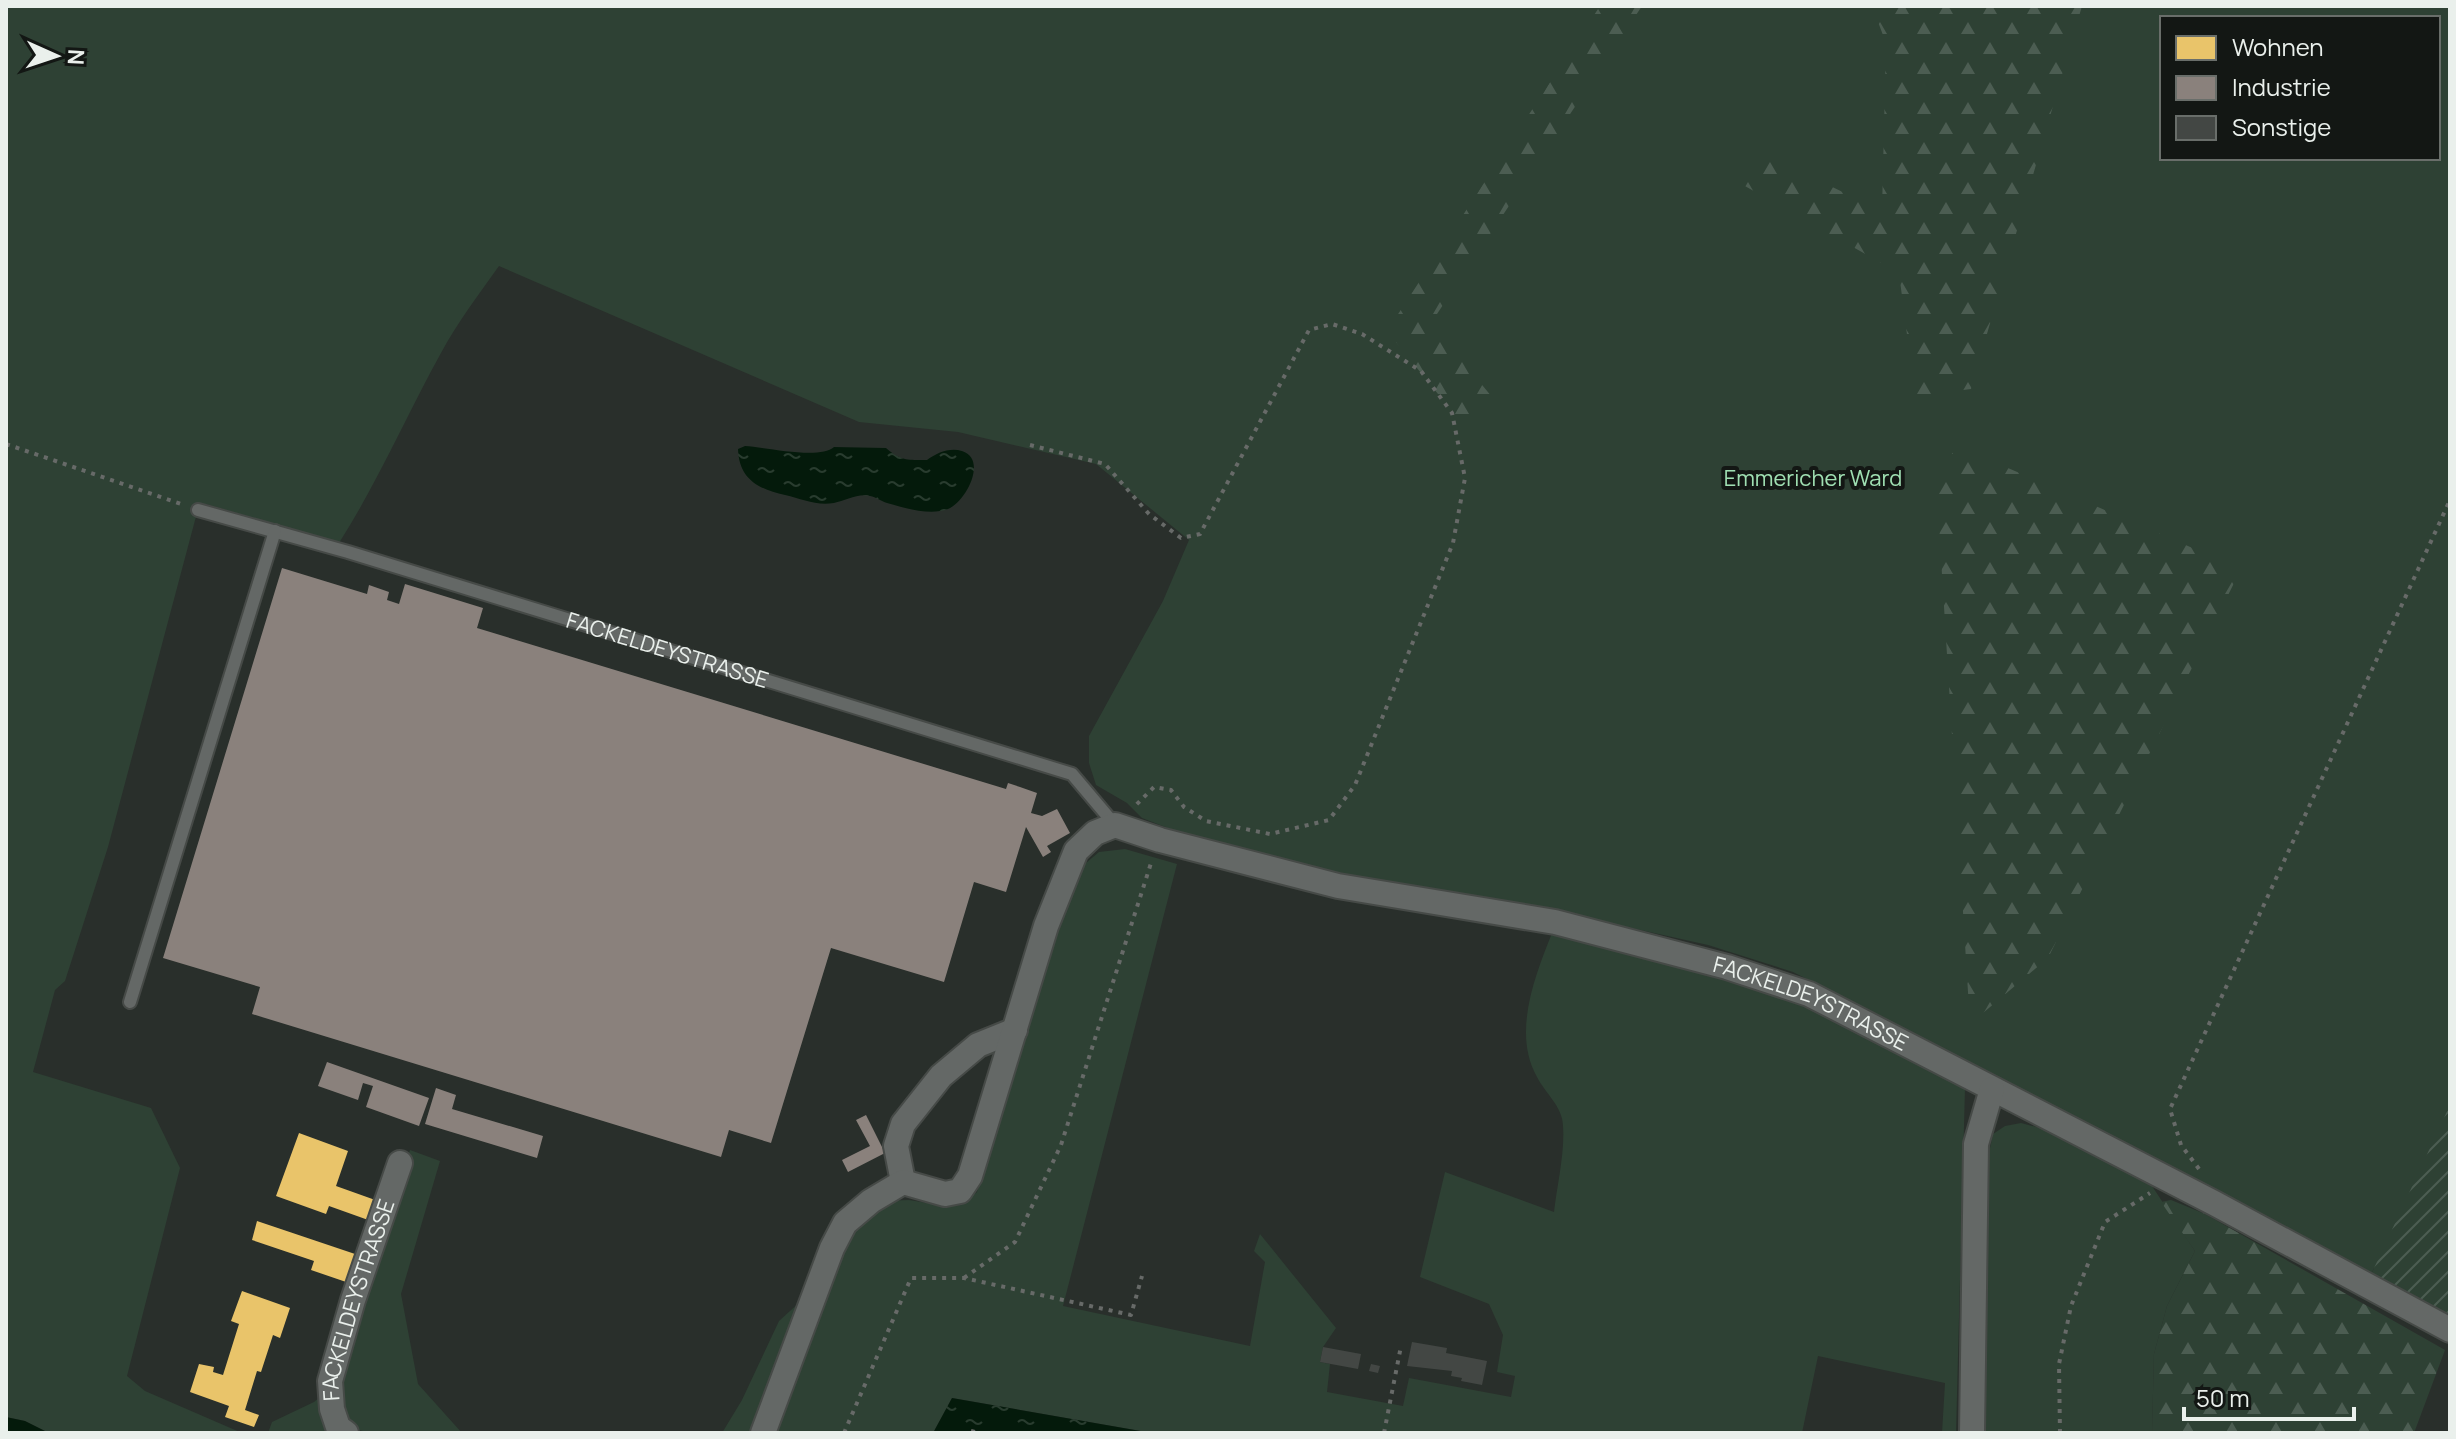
<svg xmlns="http://www.w3.org/2000/svg" width="2456" height="1439" viewBox="0 0 2456 1439" font-family="Manrope,sans-serif">
  <style>
    .green { fill: #2e4134; fill-rule: evenodd }
    .forest { fill: url(#forest-firs) }
    .garden { fill: url(#garden-furrows) }
    .water { fill: url(#water-ripples) }
    .homes { fill: #e9c46a }
    .industry { fill: #8a817c }
    .building { fill: #434744 }
    .lines { fill: none; stroke-linecap: round; stroke-linejoin: round }
    .service-casing { stroke: #464a47; stroke-width: 16 }
    .minor-casing { stroke: #464a47; stroke-width: 28 }
    .path { stroke: #676a68; stroke-width: 4; stroke-dasharray: 4 6; stroke-linecap: butt }
    .service { stroke: #646866; stroke-width: 12 }
    .minor { stroke: #646866; stroke-width: 24 }
    .labels { text-anchor: middle; stroke-width: 8; stroke-linejoin: round; paint-order: stroke }
    .park-label { font-size: 22px; fill: #a0e0b3; stroke: #131714 }
    .street-label { font-size: 22px; fill: #eaf0ec; stroke: #131714 }
  </style>
  <defs>
    <pattern id="forest-firs" width="22" height="20" patternUnits="userSpaceOnUse" patternTransform="scale(2)"><rect width="22" height="20" fill="#2e4134"/><path d="M5 1l3.5 6h-7zM16 11l3.5 6h-7z" fill="#4c5d52"/></pattern>
    <pattern id="garden-furrows" width="10" height="10" patternUnits="userSpaceOnUse" patternTransform="scale(2)"><rect width="10" height="10" fill="#2e4134"/><path d="M-1 1l2-2M0 10L10 0M9 11l2-2" fill="none" stroke="#4c5d52"/></pattern>
    <pattern id="water-ripples" width="26" height="14" patternUnits="userSpaceOnUse" patternTransform="scale(2)"><rect width="26" height="14" fill="#041a0b"/><path d="M2 4q2-2 4 0t4 0M15 11q2-2 4 0t4 0" fill="none" stroke="#293c2f"/></pattern>
  </defs>
  <rect width="100%" height="100%" fill="#292f2b"/>
  <!-- green -->
  <path class="green" d="M6,6H2450V1307L2374,1268L2369,1279L2206,1188L1902,1027L1793,972L1708,945L1555,911L1289,864L1178,832L1142,818L1127,803L1096,785L1089,763V736L1163,601L1189,540L1096,464L958,432L859,422L499,266C479,294 457,323 441,353C406,416 378,482 339,543L206,504L198,509L108,847L65,981L55,990L33,1072L151,1108L180,1168L127,1376L145,1391L242,1433H49L25,1421L6,1417ZM2162,18H2438V158H2162Z
    M1125,849L1177,864L1063,1306L1250,1346L1265,1262L1254,1251L1260,1234L1336,1328L1323,1347L1320,1362L1330,1364L1327,1392L1403,1406L1409,1378L1511,1397L1515,1376L1497,1372L1503,1335L1489,1304L1420,1277L1445,1172L1554,1212C1557,1186 1565,1152 1563,1126C1563,1107 1545,1093 1537,1077C1512,1033 1535,976 1552,933L1752,983L1796,1002L1965,1088L1956,1433H1942L1945,1383L1818,1356L1802,1433H1152L952,1398L933,1433H722L742,1400L779,1321L801,1301L844,1239L883,1201L909,1200L946,1206L961,1205L977,1192L1074,873L1099,852Z
    M2021,1123L2044,1129L2150,1183L2195,1251L2167,1306L2154,1354L2152,1433H1982L1987,1162L1993,1134L2005,1126Z
    M410,1150L440,1161L401,1294L418,1384L462,1433H369L356,1429L348,1433H268L272,1422L314,1402L339,1381L360,1304Z"/>
  <!-- forest -->
  <path class="forest" d="M1600,6H1642L1431,323L1492,397L1472,436L1387,331Z
    M1872,6H2082L1971,389L1915,396L1899,273L1736,181L1762,153L1882,211L1886,43Z
    M1957,446L2241,569L2048,958L1970,1024L1936,478Z
    M2171,1200L2205,1214L2445,1350L2414,1433H2152L2154,1354L2167,1306L2195,1251L2161,1202Z"/>
  <!-- garden -->
  <path class="garden" d="M2450,1105V1321L2369,1279Z"/>
  <!-- water -->
  <path class="water" d="M745,446C766,447 819,460 834,447L886,448C901,461 907,460 927,460C936,453 950,447 962,451C988,459 966,502 948,509C930,516 905,508 887,503C881,501 876,497 870,496C858,493 845,501 834,503C816,506 802,499 785,495C758,489 739,479 738,449Z
    M952,1398L1152,1433H933Z
    M6,1417L25,1421L49,1433H6Z"/>
  <!-- homes -->
  <path class="homes" d="M299,1133L348,1151L336,1186L378,1201L371,1221L329,1206L326,1214L276,1196Z
    M257,1221L358,1255L349,1283L311,1270L314,1261L252,1240Z
    M242,1291L290,1308L280,1338L273,1335L261,1372L257,1371L245,1410L259,1415L254,1427L225,1417L229,1406L190,1392L199,1364L214,1367L213,1372L223,1375L239,1324L231,1321Z"/>
  <!-- industry -->
  <path class="industry" d="M282,568L367,594L369,585L389,592L387,600L399,604L405,584L483,608L477,628L1006,789L1008,783L1020,787L1037,793L1031,813L1042,816L1057,809L1070,833L1047,846L1051,852L1043,857L1026,827L1006,892L974,882L944,982L831,948L771,1143L729,1130L721,1157L252,1014L260,987L163,958Z
    M327,1062L429,1098L419,1126L366,1107L373,1086L363,1083L358,1100L318,1086Z
    M436,1088L456,1095L452,1109L543,1136L537,1158L425,1124Z
    M866,1115L885,1153L848,1172L842,1160L870,1146L856,1120Z"/>
  <!-- building -->
  <path class="building" d="M1412,1342L1447,1348L1446,1353L1487,1361L1482,1385L1461,1381L1462,1378L1451,1376L1452,1371L1407,1366Z
    M1323,1347L1361,1354L1358,1369L1320,1362Z
    M1371,1364L1380,1366L1378,1373L1369,1371Z"/>
  <g class="lines">
    <defs>
      <g id="service">
        <path id="s1" d="M198,510L348,552L1072,774L1115,825"/>
        <path d="M130,1002L275,531"/>
      </g>
      <g id="minor">
        <path d="M903,1182L896,1146L903,1124L941,1076L978,1045L1015,1030"/>
        <path id="s2" d="M346,1433L338,1427L332,1409L330,1381L353,1300L400,1163"/>
        <path id="s3" d="M763,1433L832,1248L845,1223L871,1201L903,1182L945,1194L960,1191L970,1176L1046,926L1076,851L1095,833L1115,825L1160,840L1338,886L1555,922L1727,967L1809,994L2214,1203L2450,1330"/>
        <path d="M1972,1433L1976,1144L1992,1089"/>
      </g>
    </defs>
    <!-- service casing -->
    <use href="#service" class="service-casing"/>
    <!-- minor casing -->
    <use href="#minor" class="minor-casing"/>
    <!-- path -->
    <path class="path" d="M6,444L184,505
      M1030,445L1105,464L1149,514L1181,538L1200,534L1309,330L1332,324L1362,334L1421,371L1452,413L1465,478L1453,543L1355,785L1329,820L1270,834L1206,821L1184,807L1171,790L1154,787L1134,807
      M2199,1169L2181,1145L2170,1109L2450,500
      M964,1278L1015,1242L1061,1145L1152,860
      M971,1431L979,1433
      M844,1433L911,1278H964L1131,1315L1142,1276
      M1384,1433L1401,1346
      M2060,1433L2059,1364L2071,1306L2105,1222L2150,1193"/>
    <!-- service -->
    <use href="#service" class="service"/>
    <!-- minor -->
    <use href="#minor" class="minor"/>
  </g>
  <g class="labels">
    <!-- park labels -->
    <g class="park-label">
      <text x="1813" y="486">Emmericher Ward</text>
    </g>
    <!-- street labels -->
    <g class="street-label">
      <text dy="8" stroke="none"><textPath href="#s1" startOffset="490">FACKELDEYSTRASSE</textPath></text>
      <text dy="8" stroke="none"><textPath href="#s3" startOffset="1484">FACKELDEYSTRASSE</textPath></text>
      <text dy="8" stroke="none"><textPath href="#s2" startOffset="142">FACKELDEYSTRASSE</textPath></text>
    </g>
  </g>
  <!-- border -->
  <rect width="2456" height="1439" fill="none" stroke="#eaf0ec" stroke-width="16"/>
  <!-- legend -->
  <rect x="2160" y="16" width="280" height="144" fill="#131714" stroke="#696e6a" stroke-width="2"/>
  <rect x="2176" y="36" width="40" height="24" fill="#e9c46a" stroke="#696e6a" stroke-width="2"/>
  <text x="2232" y="56" font-size="24" fill="#eaf0ec">Wohnen</text>
  <rect x="2176" y="76" width="40" height="24" fill="#8a817c" stroke="#696e6a" stroke-width="2"/>
  <text x="2232" y="96" font-size="24" fill="#eaf0ec">Industrie</text>
  <rect x="2176" y="116" width="40" height="24" fill="#434744" stroke="#696e6a" stroke-width="2"/>
  <text x="2232" y="136" font-size="24" fill="#eaf0ec">Sonstige</text>
  <!-- north arrow -->
  <g transform="translate(56 56) rotate(93)" stroke="#131714" stroke-width="6" paint-order="stroke">
  <path d="M0-6L14 30L0 20L-14 30Z" fill="#eaf0ec"/>
  <text y="-12" font-size="22" font-weight="bold" text-anchor="middle" fill="#eaf0ec">N</text>
  </g>
  <!-- scale -->
  <path d="M2184 1407v12h170v-12" fill="none" stroke="#eaf0ec" stroke-width="4"/>
  <text x="2196" y="1407" font-size="24" fill="#eaf0ec" stroke="#131714" stroke-width="6" paint-order="stroke">50 m</text>
</svg>
